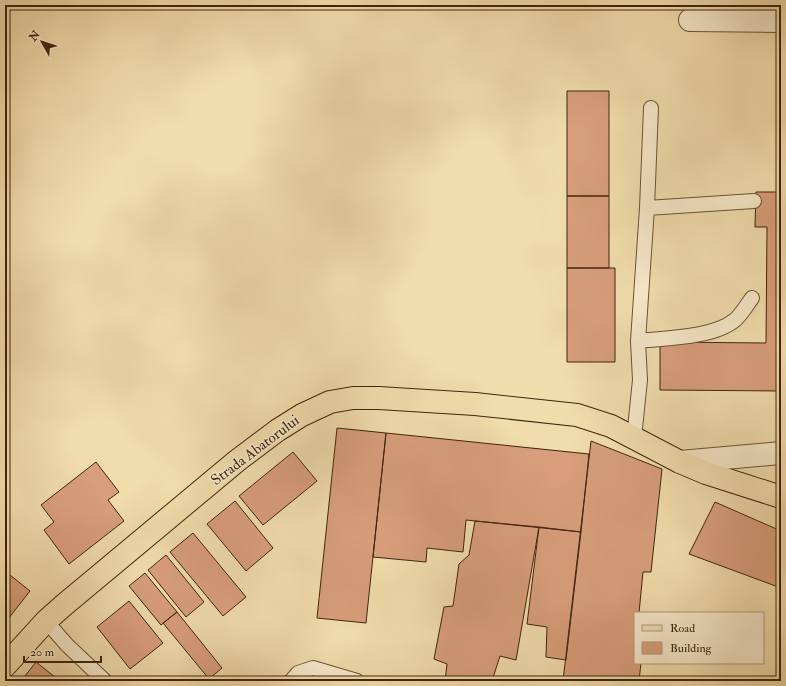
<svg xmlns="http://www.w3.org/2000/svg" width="786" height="686" viewBox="0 0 786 686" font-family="'IM FELL Double Pica',serif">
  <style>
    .building { fill: #d89e7b; stroke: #40240d }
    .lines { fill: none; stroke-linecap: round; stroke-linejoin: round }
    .service-casing { stroke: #6c5235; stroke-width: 16 }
    .minor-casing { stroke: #6c5235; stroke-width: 24 }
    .primary-casing { stroke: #40240d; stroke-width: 24 }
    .service { stroke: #f6e8c9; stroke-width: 14 }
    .minor { stroke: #f6e8c9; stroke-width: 22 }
    .primary { stroke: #f1dcac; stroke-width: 22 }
    .labels { text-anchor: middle; stroke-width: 3; stroke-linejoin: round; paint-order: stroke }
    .street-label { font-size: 15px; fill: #40240d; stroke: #f6e8c9 }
  </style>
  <rect width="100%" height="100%" fill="#f1dcac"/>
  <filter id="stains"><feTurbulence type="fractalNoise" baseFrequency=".005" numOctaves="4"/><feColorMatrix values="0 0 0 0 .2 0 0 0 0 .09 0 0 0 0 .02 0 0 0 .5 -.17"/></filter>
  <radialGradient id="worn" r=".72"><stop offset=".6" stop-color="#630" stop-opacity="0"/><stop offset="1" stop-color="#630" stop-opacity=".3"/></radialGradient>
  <!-- building -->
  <path class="building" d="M567,91H609V196H567Z
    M756,192H781V391L660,390V342L766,343L767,227H755Z
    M567,196H609V268H567Z
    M567,268H615V362H567Z
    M337,428L386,433L366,623L317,618Z
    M386,433L589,454L581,532L466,520L463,552L427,548L426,562L373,557Z
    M591,441L662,469L651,572H643L639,613H635V663H641L639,681H563Z
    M293,452L317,481L263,525L239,496Z
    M96,462L119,492L108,500L124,521L69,564L44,530L54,522L41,505Z
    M235,501L273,548L246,571L207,524Z
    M715,502L781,531V588L689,554Z
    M475,521L539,527L516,660L500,656L492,681H445L447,664L434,659L444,607L453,606L459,564L469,555Z
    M539,527L581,532L566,660L546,657L547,627L527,624Z
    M193,533L246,597L223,616L170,552Z
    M166,555L204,602L186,617L148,570Z
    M5,571L30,591L5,623Z
    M145,573L177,612L161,625L129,586Z
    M129,601L163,643L130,669L97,627Z
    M177,612L222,668L209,679L163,623Z
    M36,662L60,681H21Z
    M305,675L314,681H301Z"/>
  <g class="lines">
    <defs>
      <path id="service" d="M647,208L754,201
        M638,341C665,338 713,338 735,320C741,315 747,305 752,298
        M634,438L640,380L638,341L647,208L651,108
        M46,621L67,645L105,681
        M291,681L298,673L313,668L357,681"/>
      <path id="minor" d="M690,20L781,21
        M680,462L781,453"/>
      <path id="primary" d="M5,666L46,621L64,605L238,460L278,430L302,415L330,402L353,398H379L475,404L577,415L611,426L680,462L706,473L781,497"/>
    </defs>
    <!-- service casing -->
    <use href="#service" class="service-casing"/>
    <!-- minor casing -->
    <use href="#minor" class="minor-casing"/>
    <!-- primary casing -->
    <use href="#primary" class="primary-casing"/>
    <!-- service -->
    <use href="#service" class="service"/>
    <!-- minor -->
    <use href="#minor" class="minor"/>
    <!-- primary -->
    <use href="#primary" class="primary"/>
  </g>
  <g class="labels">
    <!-- street labels -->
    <g class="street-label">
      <text transform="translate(255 450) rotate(-37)" y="5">Strada Abatorului</text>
    </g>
  </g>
  <!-- margin -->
  <rect width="786" height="686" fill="none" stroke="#f1dcac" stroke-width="20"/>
  <rect x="6" y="6" width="774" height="674" fill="none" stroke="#40240d" stroke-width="2"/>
  <rect x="10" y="10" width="766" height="666" fill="none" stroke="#40240d"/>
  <!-- legend -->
  <rect x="634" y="612" width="130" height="52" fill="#f6e8c9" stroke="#ad9a7e"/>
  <rect x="642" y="625" width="20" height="6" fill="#f1dcac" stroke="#ad9a7e"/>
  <text x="670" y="632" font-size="12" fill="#40240d">Road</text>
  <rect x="642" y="642" width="20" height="12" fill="#d89e7b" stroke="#ad9a7e"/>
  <text x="670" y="652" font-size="12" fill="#40240d">Building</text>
  <!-- north arrow -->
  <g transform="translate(42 42) rotate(309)" stroke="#f6e8c9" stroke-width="3" paint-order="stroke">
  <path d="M0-3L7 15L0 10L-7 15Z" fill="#40240d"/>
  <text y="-6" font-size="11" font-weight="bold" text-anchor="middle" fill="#40240d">N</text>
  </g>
  <!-- scale -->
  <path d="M24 656v6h77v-6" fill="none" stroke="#40240d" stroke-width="2"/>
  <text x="30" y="656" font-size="12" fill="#40240d" stroke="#f6e8c9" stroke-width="3" paint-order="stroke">20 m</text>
  <rect width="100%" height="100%" filter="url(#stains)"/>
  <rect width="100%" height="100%" fill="url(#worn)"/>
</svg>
